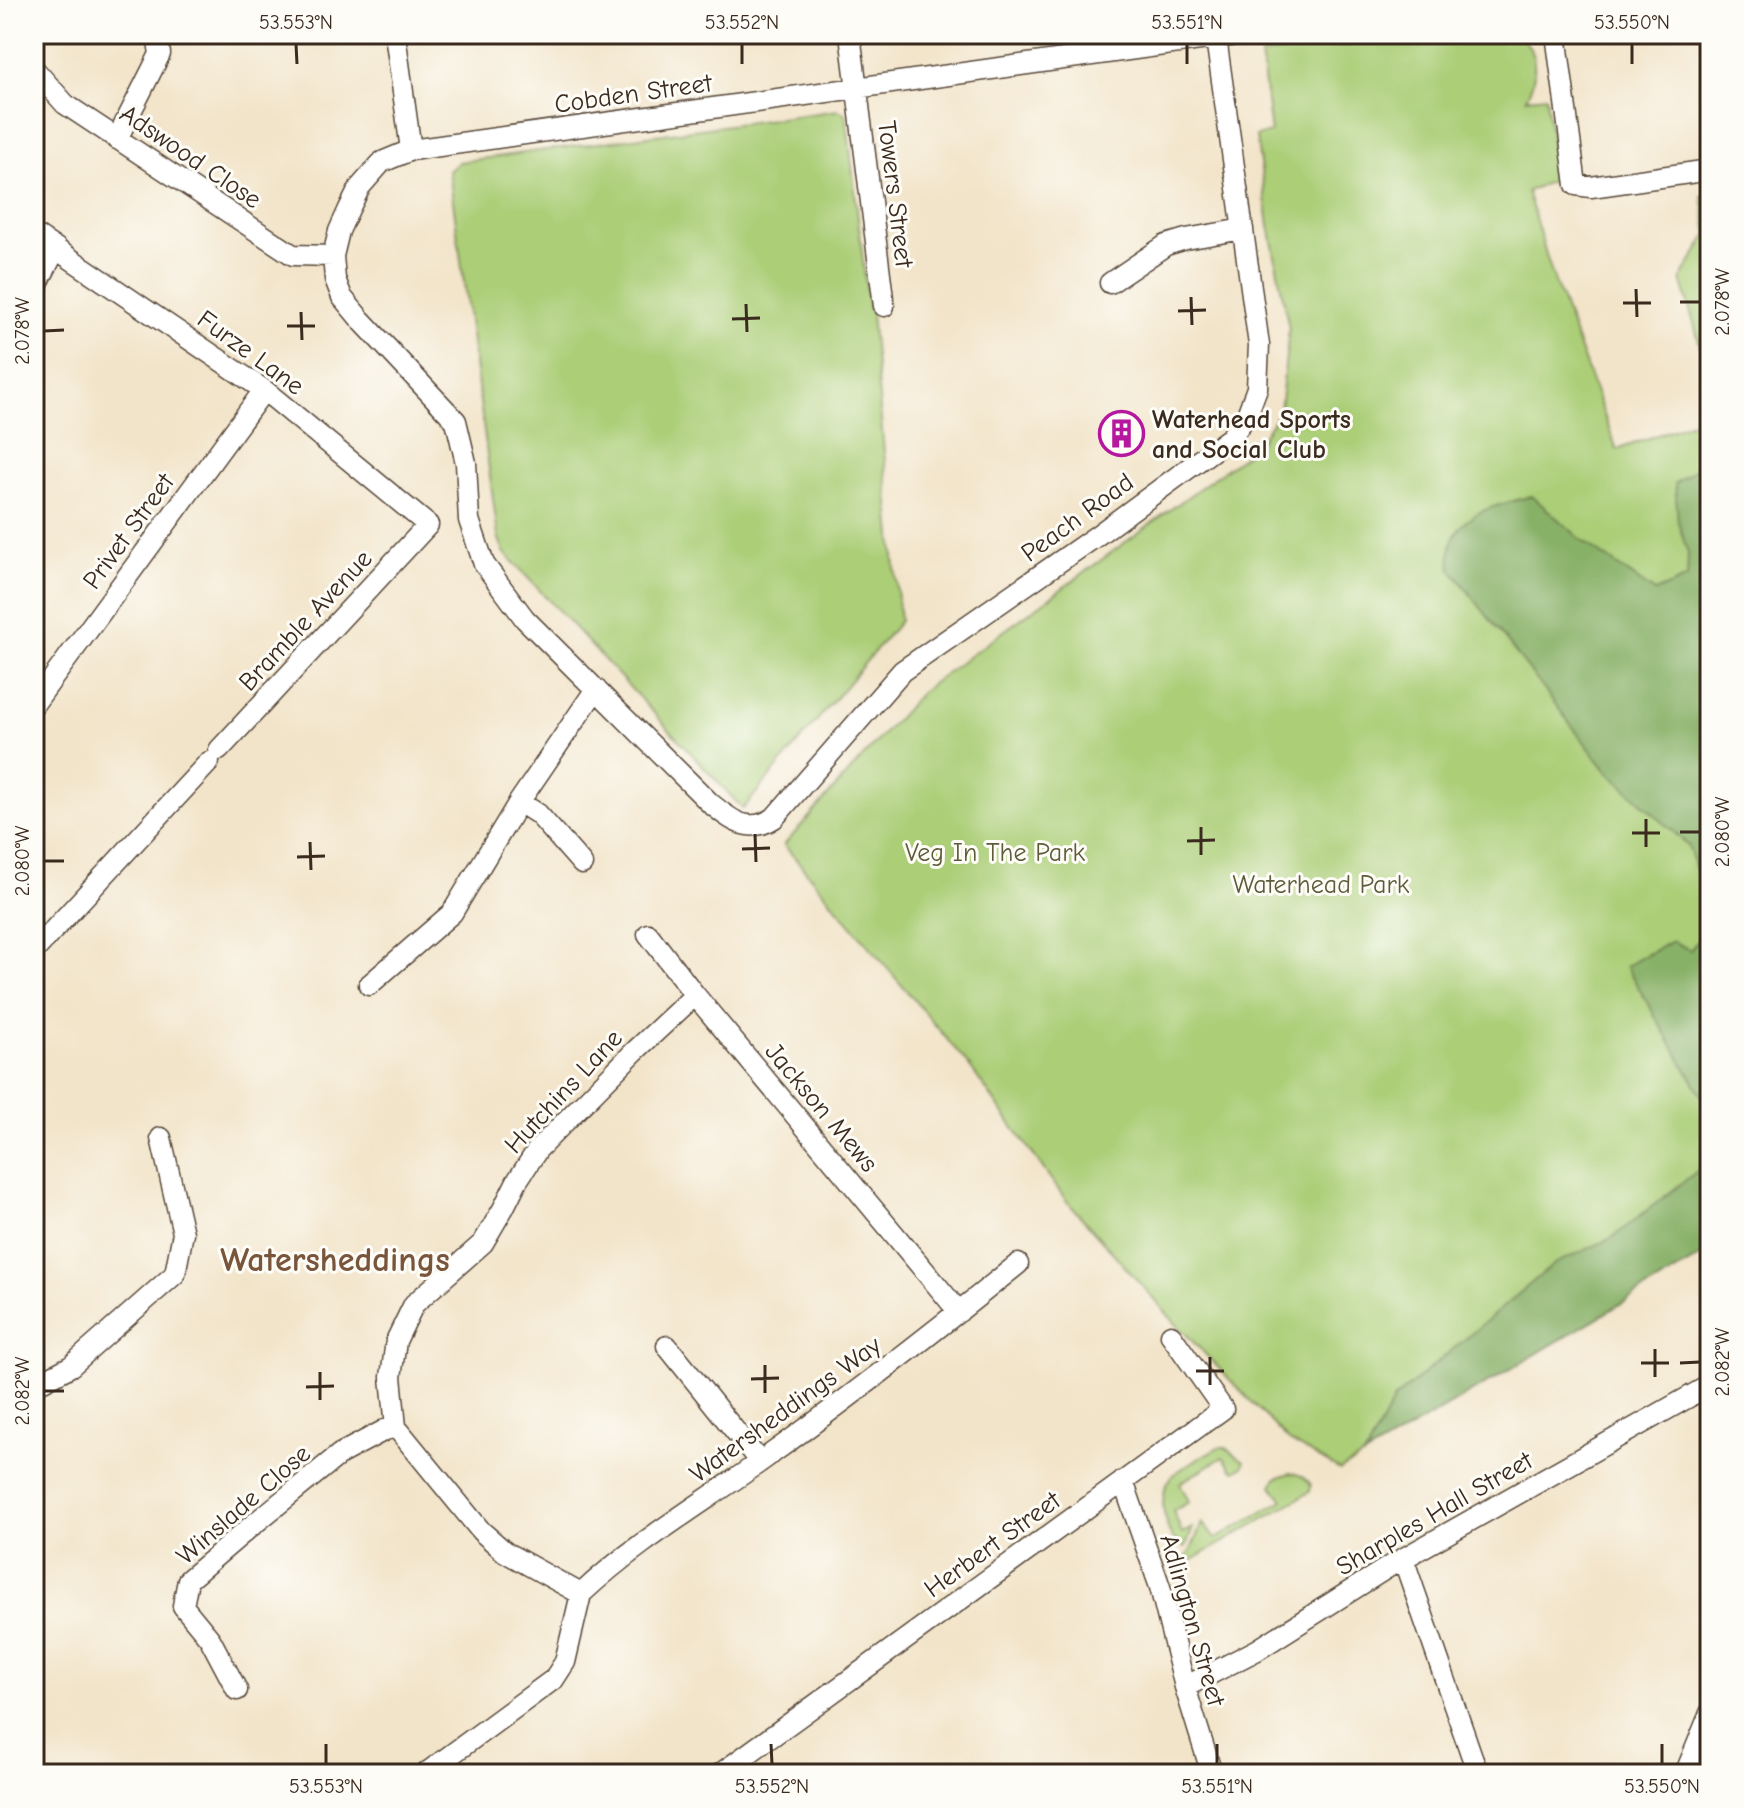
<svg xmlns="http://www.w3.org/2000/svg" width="1744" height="1808" viewBox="0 0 1744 1808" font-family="'Comic Neue',sans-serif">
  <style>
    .green { fill: #abce77; stroke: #737c4a; stroke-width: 2 }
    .forest { fill: #88b168; stroke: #626e43; stroke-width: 2 }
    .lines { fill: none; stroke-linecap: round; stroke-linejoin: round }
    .street-casing { stroke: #564638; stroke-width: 23 }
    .street { stroke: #fff; stroke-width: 20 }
    .ticks { fill: none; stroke: #3b2a1e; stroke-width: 3 }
    .labels { text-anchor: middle; stroke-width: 6; stroke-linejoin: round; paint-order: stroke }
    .street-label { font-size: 26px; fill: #3b2a1e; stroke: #fdfcf7 }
    .poi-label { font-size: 26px; font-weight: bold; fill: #3b2a1e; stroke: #fdfcf7; text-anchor: start }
    .park-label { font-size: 26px; fill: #5d5b39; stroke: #fdfcf7 }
    .district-label { font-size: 34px; font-weight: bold; fill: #78553b; stroke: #fdfcf7 }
    .neatline { fill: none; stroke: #3b2a1e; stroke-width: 3 }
    .ticks-label { font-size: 20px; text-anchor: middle; fill: #3b2a1e }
  </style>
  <rect width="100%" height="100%" fill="#fdfcf7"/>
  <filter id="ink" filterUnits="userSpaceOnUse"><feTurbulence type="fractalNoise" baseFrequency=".0125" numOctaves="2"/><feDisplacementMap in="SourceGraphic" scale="16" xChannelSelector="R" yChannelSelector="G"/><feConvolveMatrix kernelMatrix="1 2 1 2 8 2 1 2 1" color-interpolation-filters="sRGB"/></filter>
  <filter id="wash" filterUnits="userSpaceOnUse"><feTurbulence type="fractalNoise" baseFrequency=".006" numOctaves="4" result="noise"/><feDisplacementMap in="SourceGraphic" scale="32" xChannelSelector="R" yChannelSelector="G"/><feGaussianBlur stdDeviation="1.8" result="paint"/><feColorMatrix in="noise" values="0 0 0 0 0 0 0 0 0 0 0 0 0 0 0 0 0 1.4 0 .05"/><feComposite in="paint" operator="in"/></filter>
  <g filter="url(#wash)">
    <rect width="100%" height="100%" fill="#f2e4c9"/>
    <!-- green -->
    <path class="green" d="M1435,34H1519C1538,52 1538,76 1526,98L1546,96L1555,170L1550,169L1552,181L1527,191L1551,271L1617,450L1697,420L1710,457V1251L1340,1470L1289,1441L1178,1326L1066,1200L967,1063L784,845L923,690L1256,447L1280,410L1289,329L1269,225L1256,136L1271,133L1261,55Z
      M839,110L846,114L868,304L871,314L900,621L743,809L504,552L498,536L449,171L459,162Z
      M1710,194V379L1681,279L1708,234L1702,196Z
      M1219,1447H1225L1244,1461L1243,1467L1234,1471L1223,1457L1180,1483L1189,1502L1173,1511L1182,1533L1193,1528L1185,1548C1179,1544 1173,1541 1171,1535C1163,1520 1159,1493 1170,1479C1176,1470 1208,1453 1219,1447Z
      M1290,1473C1298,1473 1307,1478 1311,1485L1310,1492L1177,1569L1191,1550L1202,1523L1216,1539L1283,1500L1272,1486L1276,1478Z"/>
    <!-- forest -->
    <path class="forest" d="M1710,459V910L1688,845L1606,770L1451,569C1451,561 1449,551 1452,543C1463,509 1501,505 1532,496L1584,542L1655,592L1687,578L1688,554L1678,522L1675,483Z
      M1710,927V1110L1626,966L1672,941L1690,950Z
      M1710,1161V1251L1365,1455L1394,1399L1554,1264L1612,1238Z"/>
  </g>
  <g filter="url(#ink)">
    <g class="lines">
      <defs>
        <path id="street" d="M395,34L411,150
          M850,34L884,306
          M1216,34V38L1259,345L1257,388L1247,415L1231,437L1095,537L902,671L774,818C748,835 731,820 710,803L525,619L484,564L469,520L466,463L456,421L361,320L342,297L335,279L333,256L339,231L349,209L360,187L382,162L411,150L1243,34
          M1556,34L1576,185L1591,187L1710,170
          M34,69L65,104L293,255L333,256
          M117,139L160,54L157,34
          M34,234L264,390L428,525L219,750
          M1110,283L1166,245L1186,239L1243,229
          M34,291L56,248
          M34,704L264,390
          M519,802L538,814L582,864
          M648,934L695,995L959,1312
          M34,951L209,762
          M369,985L452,913L519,802L596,689
          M667,1346L760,1462
          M34,1382L43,1381L71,1366L175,1274L183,1233L161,1138
          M1123,1481L1160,1587L1185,1687L1212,1774
          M1403,1558L1478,1774
          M581,1594L505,1552L481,1531L396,1427L391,1377L396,1341L414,1304L483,1243L503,1209L517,1181L538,1149L635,1051L695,995
          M581,1594C634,1544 698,1506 757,1464C846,1401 934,1332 1018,1264
          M1185,1687L1257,1650L1390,1566L1710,1385
          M237,1690L210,1639L183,1606L188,1580L249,1528L340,1454L385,1430L396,1427
          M425,1774L554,1679L565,1662L581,1594
          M720,1774L1223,1409L1171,1335
          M1685,1774L1710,1713"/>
      </defs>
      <!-- street casing -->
      <use href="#street" class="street-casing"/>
      <!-- street -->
      <use href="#street" class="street"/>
    </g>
  </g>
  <!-- ticks -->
  <path class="ticks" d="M296,44L297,64M742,44V64M1187,44V64M1632,44V64M1636,289L1637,317M1191,297L1192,325M1680,302H1700M1623,303H1651M746,304L747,332M1178,311L1206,310M301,312L302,340M732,319L760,318M287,326H315M44,331L64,330M1646,819V847M1201,827V855M1680,832H1700M1632,833H1660M755,834L756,862M1187,841L1215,840M310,842L311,870M742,849L770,848M297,857L325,856M44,861H64M1655,1349V1377M1210,1357V1385M1641,1363H1669M1680,1363L1700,1362M765,1365V1393M1196,1371H1224M320,1372V1400M751,1379L779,1378M306,1387L334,1386M44,1391H64M326,1744V1764M771,1744L772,1764M1217,1744V1764M1662,1744V1764"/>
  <!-- icons -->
  <defs>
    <symbol id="building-ring" viewBox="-11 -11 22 22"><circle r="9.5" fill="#fdfcf7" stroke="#b5179e" stroke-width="1.5"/><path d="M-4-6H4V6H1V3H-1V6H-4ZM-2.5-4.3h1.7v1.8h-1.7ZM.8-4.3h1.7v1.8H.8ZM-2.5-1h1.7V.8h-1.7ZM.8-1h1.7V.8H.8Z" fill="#b5179e"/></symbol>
  </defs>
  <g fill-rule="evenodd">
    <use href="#building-ring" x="1096" y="408" width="51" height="51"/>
  </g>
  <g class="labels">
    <!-- street labels -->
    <g class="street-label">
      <text transform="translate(633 93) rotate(-8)" y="9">Cobden Street</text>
      <text transform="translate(191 156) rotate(34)" y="9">Adswood Close</text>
      <text transform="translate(896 194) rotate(83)" y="9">Towers Street</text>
      <text transform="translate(251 352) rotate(36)" y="9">Furze Lane</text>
      <text transform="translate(1077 517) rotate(-36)" y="9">Peach Road</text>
      <text transform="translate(128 531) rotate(-54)" y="9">Privet Street</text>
      <text transform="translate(305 620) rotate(-47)" y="9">Bramble Avenue</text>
      <text transform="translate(563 1091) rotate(-47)" y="9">Hutchins Lane</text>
      <text transform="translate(822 1107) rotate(50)" y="9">Jackson Mews</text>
      <text transform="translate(785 1409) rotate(-36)" y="9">Watersheddings Way</text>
      <text transform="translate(243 1504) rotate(-41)" y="9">Winslade Close</text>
      <text transform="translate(1434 1513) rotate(-30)" y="9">Sharples Hall Street</text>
      <text transform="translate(992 1544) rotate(-36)" y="9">Herbert Street</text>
      <text transform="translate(1193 1620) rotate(74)" y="9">Adlington Street</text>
    </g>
    <!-- poi labels -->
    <g class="poi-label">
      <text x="1152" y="428">Waterhead Sports<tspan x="1152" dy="30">and Social Club</tspan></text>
    </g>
    <!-- park labels -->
    <g class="park-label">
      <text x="995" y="861">Veg In The Park</text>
      <text x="1321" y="893">Waterhead Park</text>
    </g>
    <!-- district labels -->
    <g class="district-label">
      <text x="335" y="1271">Watersheddings</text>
    </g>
  </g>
  <!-- margin -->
  <rect width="1744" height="1808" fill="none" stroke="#fdfcf7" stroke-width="88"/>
  <rect x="44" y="44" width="1656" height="1720" class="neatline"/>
  <g class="ticks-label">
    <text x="296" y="29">53.553°N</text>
    <text x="742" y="29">53.552°N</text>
    <text x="1187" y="29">53.551°N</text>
    <text x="1632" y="29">53.550°N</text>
    <text transform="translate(1722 302) rotate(-90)" y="7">2.078°W</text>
    <text transform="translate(22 331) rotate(-90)" y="7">2.078°W</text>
    <text transform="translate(1722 832) rotate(-90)" y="7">2.080°W</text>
    <text transform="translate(22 861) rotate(-90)" y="7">2.080°W</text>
    <text transform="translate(1722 1362) rotate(-90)" y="7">2.082°W</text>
    <text transform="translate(22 1391) rotate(-90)" y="7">2.082°W</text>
    <text x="326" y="1793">53.553°N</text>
    <text x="772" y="1793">53.552°N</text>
    <text x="1217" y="1793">53.551°N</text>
    <text x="1662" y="1793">53.550°N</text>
  </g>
</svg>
